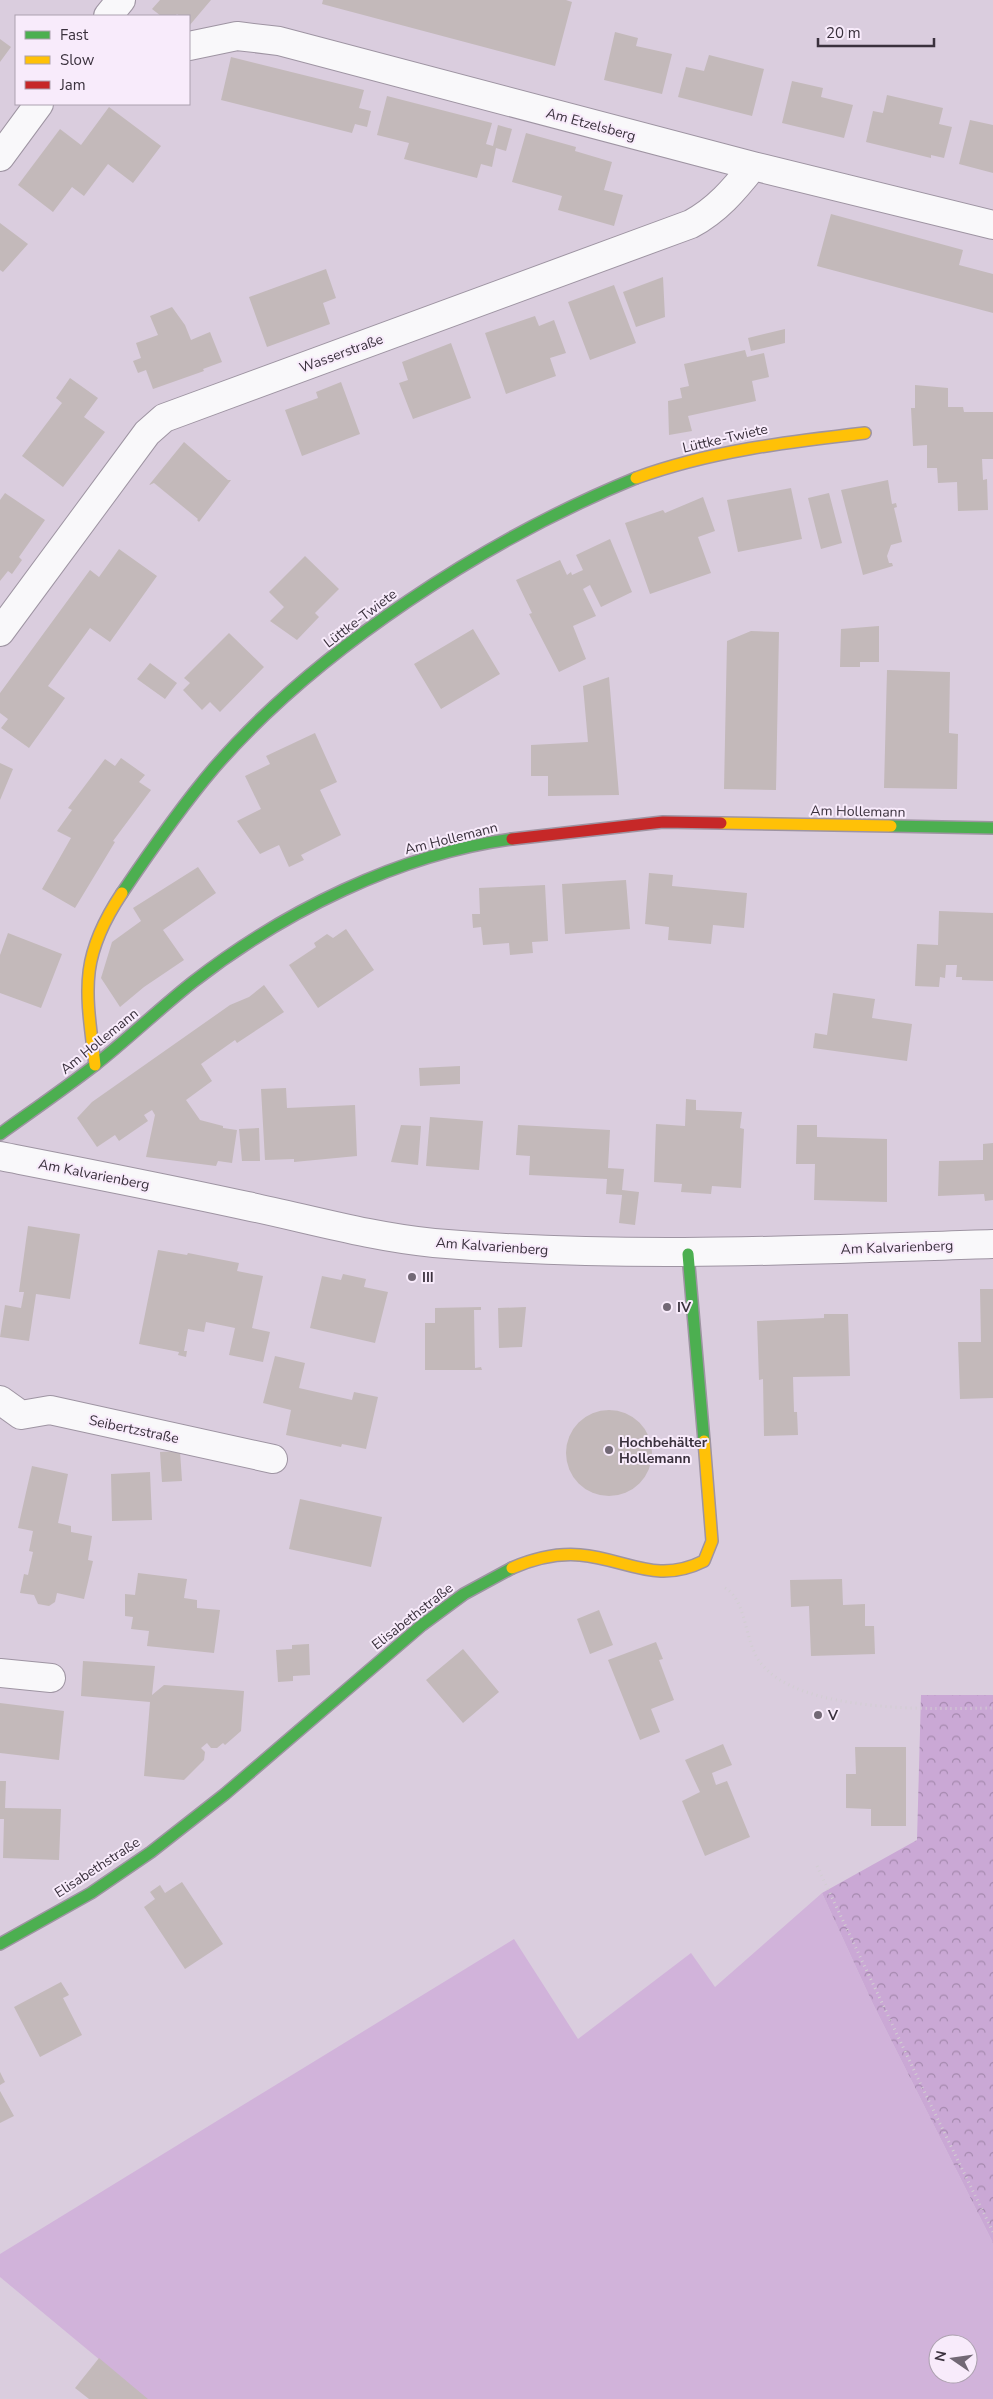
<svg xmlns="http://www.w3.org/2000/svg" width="993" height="2399" viewBox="0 0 993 2399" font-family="'Nunito Sans',sans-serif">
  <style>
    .green { fill: #d1b3da; fill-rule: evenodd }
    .forest { fill: url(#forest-crowns) }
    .building { fill: #c3b9ba }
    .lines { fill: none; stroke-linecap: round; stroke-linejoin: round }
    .street-casing { stroke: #9e94a2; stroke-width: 30 }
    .fast-casing { stroke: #9e94a2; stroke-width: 14 }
    .slow-casing { stroke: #9e94a2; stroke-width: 14 }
    .jam-casing { stroke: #9e94a2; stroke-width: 14 }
    .path { stroke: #d2ced2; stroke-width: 3; stroke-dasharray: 1 4; stroke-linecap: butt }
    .street { stroke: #f9f8fa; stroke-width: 28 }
    .fast { stroke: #4caf50; stroke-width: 11 }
    .slow { stroke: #ffc107; stroke-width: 11 }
    .jam { stroke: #c62828; stroke-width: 11 }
    .poi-dot { fill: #726875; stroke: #f8ebfb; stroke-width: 2 }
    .labels { text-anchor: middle; stroke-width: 4; stroke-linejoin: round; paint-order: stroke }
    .street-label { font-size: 14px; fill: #3a313d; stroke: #f8ebfb }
    .poi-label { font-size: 14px; font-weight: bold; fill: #3a313d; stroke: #f8ebfb; text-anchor: start }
  </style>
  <defs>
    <pattern id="forest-crowns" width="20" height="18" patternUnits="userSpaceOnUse" patternTransform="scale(1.25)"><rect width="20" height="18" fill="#caa8d5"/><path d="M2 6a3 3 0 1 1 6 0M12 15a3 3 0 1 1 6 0" fill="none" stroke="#a589ae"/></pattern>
  </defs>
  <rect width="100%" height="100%" fill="#dacdde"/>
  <!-- green -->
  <path class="green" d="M822,1893L872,2002L993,2243V2399H147L0,2277V2254L514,1939L578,2039L691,1953L715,1987ZM938,2344H968V2374H938Z"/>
  <!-- forest -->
  <path class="forest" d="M921,1695H993V2243L872,2002L822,1893L917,1840Z"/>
  <!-- building -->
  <path class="building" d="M160,0H211L189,26V16H180L177,14L175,16H161L152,9Z
    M323,0H566L572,2L555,66L322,4Z
    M615,32L638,38L636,46L672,54L662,94L604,80Z
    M0,39L11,47L0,62Z
    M709,55L764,69L752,116L678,97L686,67L704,71Z
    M231,57L364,90L359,108L371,111L367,127L355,124L352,133L221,100Z
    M792,81L823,88L821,97L853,105L844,138L782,123Z
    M887,95L943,108L939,124L952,127L944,158L931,155V158L866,142L873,111L883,113Z
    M387,96L492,123L486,144L493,146L498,125L512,129L506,151L496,148L492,167L481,164L477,178L404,159L409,143L377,135Z
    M109,107L161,146L133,183L108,164L84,196L72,187L53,212L18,185L60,129L81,145Z
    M970,120L993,125V173L959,164Z
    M526,133L576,147L575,151L612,162L604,190L623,195L614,226L558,210L562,196L512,182Z
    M831,214L963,250L959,265L993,274V313L817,266Z
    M0,223L28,244L3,272L0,270Z
    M326,269L336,298L323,303L330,324L267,347L249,297Z
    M663,277L665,317L636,327L623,292Z
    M614,285L636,343L590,360L568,302Z
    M172,307L185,325L191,340L210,332L222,362L203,369L204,371L153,389L146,370L138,373L133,361L141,358L136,343L158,335L150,316Z
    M535,316L539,326L554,320L566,353L550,358L556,376L506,394L485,333Z
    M785,329V343L751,351L748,338Z
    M451,343L471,398L413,419L399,383L408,380L402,362Z
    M745,350L747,357L764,353L769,377L752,381L756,401L688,416L692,431L669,435L668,401L682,398L680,388L689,386L684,364Z
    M70,378L98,398L84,417L105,432L63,487L22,456L62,403L56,398Z
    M341,382L360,434L302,456L285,410L318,398L316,392Z
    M915,385L948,388V407H963L964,412H993V459H982L983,480L987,479L988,510L958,511L957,482L938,483L937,468H927V445L913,446L911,408H915Z
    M184,442L228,480H231L199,522L197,520L198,519L154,483L149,485Z
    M888,480L892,504L896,503L897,507L894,508L902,542L891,545L887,556L889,563H892L893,566L863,575L841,490Z
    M791,488L802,539L738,552L727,500Z
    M5,493L45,520L19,557L22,560L12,574L8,571L0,581V500Z
    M829,493L842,543L821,549L808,498Z
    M703,497L715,531L698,537L711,573L650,594L625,523L663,510L665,513Z
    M610,539L632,592L601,607L590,585L583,589L596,616L573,626L586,659L559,672L529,614L532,613L516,580L560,560L567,575L571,572L572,575L583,570L576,555Z
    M119,549L157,576L110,642L90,628L48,686L65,698L29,748L1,728L8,719L0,713V693L90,570L99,577Z
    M305,556L339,589L315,613L319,617L297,640L270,621L284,607L269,592Z
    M879,626V662H860V667H840L841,629Z
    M473,629L500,674L441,709L414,664Z
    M751,631L779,632L776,790L724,789L727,641Z
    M229,633L264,667L220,712L210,702L202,710L183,690L190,683L184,678Z
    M150,663L177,683L165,699L137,679Z
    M887,670L950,672L949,733L958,734L957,789L884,788Z
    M609,677L619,795L548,796V776H531V745L588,742L583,686Z
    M315,733L337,782L320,790L341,835L301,855L304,860L289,867L279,845L260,854L237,821L261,809L245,776L270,764L266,756Z
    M121,758L145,775L139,782L151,790L113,841L115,842L75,908L42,889L71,838L57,831L72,810L68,808L105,759L115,766Z
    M0,763L13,769L0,800Z
    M198,867L216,893L163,930L184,960L144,987L120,1007L101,978L112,942L141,921L133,908Z
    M649,873L673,875L672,886L747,893L744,928L713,925L711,944L668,940L669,927L645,924Z
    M626,880L630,929L565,934L562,884Z
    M545,885L548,941L532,942L533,953L510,955L509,943L483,945L481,927L473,928L472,914H480L479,888Z
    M939,911L993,913V981L962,980V977H956L957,965H946L945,978L940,977L939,987L915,986L917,944L938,945Z
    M346,929L374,970L318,1008L289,965L316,947L314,943L327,934L333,938Z
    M8,933L62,954L41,1008L0,993V955Z
    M264,985L284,1012L237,1043L235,1040L201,1064L212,1081L186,1100L200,1120L223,1126V1128L237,1130L232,1163L218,1161L216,1166L146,1157L155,1115L152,1110L144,1115L148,1121L119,1141L115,1135L97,1147L77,1118L92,1102L230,1005L249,997Z
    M833,993L875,999L872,1018L912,1024L907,1061L813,1048L815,1033L827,1035Z
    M460,1066V1084L420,1086L419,1068Z
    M286,1088L287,1108L355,1105L357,1156L294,1162V1159L265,1160L261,1089Z
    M686,1099L696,1100V1110L742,1112L740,1128L744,1129L741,1188L712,1186L711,1194L681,1192L682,1184L654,1182L656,1124L685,1126Z
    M430,1117L483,1121L479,1170L426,1166Z
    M401,1125L421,1126L418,1165L391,1162Z
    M518,1125L610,1130L608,1168L624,1169L622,1190L639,1192L635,1225L619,1223L622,1195L606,1194L607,1179L529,1175L530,1156L516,1155Z
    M797,1125H817V1137L887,1139V1202L814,1200L815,1164H796Z
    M259,1128L260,1161H242L239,1129Z
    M993,1143V1200L985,1201L984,1194L938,1196L939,1161L983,1160V1144Z
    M28,1226L80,1234L70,1299L36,1294L29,1341L0,1337L5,1305L21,1308L24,1292H19Z
    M158,1250L187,1255L188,1253L239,1263L237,1271L263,1276L252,1328L270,1332L263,1362L229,1355L235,1328L206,1322L204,1332L188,1329L184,1351H187L186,1357L178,1355L179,1352L139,1344Z
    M343,1274L366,1279L364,1287L388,1292L375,1343L310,1328L322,1276L341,1280Z
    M980,1289H993V1398L960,1399L958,1342H981Z
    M481,1307V1310H474L475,1368L481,1367L482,1370H425V1323H435V1308Z
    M526,1307L522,1347L499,1348L498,1308Z
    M824,1314H848L850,1376L793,1377L794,1412H797L798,1435L764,1436L763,1379L759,1380L757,1321L824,1318Z
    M275,1356L305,1363L299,1388L352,1400L354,1392L378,1397L366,1449L342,1444L341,1447L286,1435L291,1410L263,1403Z
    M566 1453a43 43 0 1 1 86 0a43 43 0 1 1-86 0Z
    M180,1451L182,1481L162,1482L160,1452Z
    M32,1466L68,1474L58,1523L71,1526V1532L92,1536L88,1560L93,1561L84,1599L57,1593L55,1602L49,1606L38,1604L34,1595L20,1593L24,1574L28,1575L33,1552L29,1551L33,1531L18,1528Z
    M150,1472L152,1520L112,1521L111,1474Z
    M300,1499L382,1517L371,1567L289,1549Z
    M138,1573L187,1579L184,1598L197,1600V1608L220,1610L214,1653L147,1646L149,1631L131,1629L133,1617L125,1616V1594L135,1595Z
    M842,1579L843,1605L865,1604V1626H874L875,1654L811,1656L809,1606L791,1607L790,1580Z
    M599,1610L613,1645L590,1654L577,1619Z
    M656,1642L663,1659L659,1660L674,1700L651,1709L660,1732L640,1740L608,1660Z
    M309,1644L310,1675L293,1676V1681L278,1682L276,1650L292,1649V1645Z
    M463,1649L499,1692L463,1723L426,1680Z
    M83,1661L155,1666L152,1695L164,1685L244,1691L241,1731L225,1745L223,1743L217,1748H211L207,1743L201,1748L205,1752L204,1760L184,1780L144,1776L150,1702L81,1696Z
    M0,1703L64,1711L59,1760L0,1753Z
    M723,1744L732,1765L712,1773L716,1785L727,1781L750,1837L705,1856L682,1801L700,1792L685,1760Z
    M855,1747H906V1826H871V1809L846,1808V1774H856Z
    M0,1781H6L5,1808L61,1809L59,1860L3,1858L4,1819H0Z
    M182,1882L223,1944L185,1969L144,1907L155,1899L150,1892L160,1885L165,1893Z
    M61,1982L69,1995L63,1998L82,2035L40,2057L14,2007Z
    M0,2072L5,2082L0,2085Z
    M0,2091L14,2116L0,2123Z
    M99,2358L148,2399H89L75,2388Z"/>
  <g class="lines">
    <defs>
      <path id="street" d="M108,16L121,0
        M189,46L237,36L279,41L753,166L993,225
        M0,157L39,104
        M0,632L147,433L164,418L691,224C717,210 734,190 753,166
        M0,1156C82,1172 165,1188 247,1206C309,1219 371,1237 434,1243C620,1259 807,1250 993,1244
        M0,1400L21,1415L50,1410L273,1459
        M0,1673L51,1678"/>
      <path id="fast" d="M891,826L993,828
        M122,893C151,850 180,808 214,768C318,648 489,538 636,478
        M0,1134C32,1111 64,1089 95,1065C129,1038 160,1008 193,982C283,912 399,854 512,839
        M688,1254L704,1441
        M0,1944L91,1893L151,1852L225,1794L422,1625L464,1594L512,1568"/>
      <path id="slow" d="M636,478C710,451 787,442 865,433
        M721,823L891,826
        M95,1065C86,991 78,959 122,893
        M512,1568C533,1559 557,1553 580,1555C627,1559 656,1585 704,1561L712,1541L704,1441"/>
      <path id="jam" d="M512,839L663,822L721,823"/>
    </defs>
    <!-- street casing -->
    <use href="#street" class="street-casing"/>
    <!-- fast casing -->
    <use href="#fast" class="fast-casing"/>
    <!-- slow casing -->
    <use href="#slow" class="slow-casing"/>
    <!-- jam casing -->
    <use href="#jam" class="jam-casing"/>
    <!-- path -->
    <path class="path" d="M725,1588C747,1600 744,1641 760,1662C798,1714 934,1709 993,1708
      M817,1866L922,2087L993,2232"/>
    <!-- street -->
    <use href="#street" class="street"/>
    <!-- fast -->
    <use href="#fast" class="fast"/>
    <!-- slow -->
    <use href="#slow" class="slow"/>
    <!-- jam -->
    <use href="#jam" class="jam"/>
  </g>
  <!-- markers -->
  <g class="poi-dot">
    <circle cx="412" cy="1277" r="5"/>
    <circle cx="667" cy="1307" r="5"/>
    <circle cx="609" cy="1450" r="5"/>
    <circle cx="818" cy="1715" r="5"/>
  </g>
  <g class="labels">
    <!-- street labels -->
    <g class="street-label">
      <text transform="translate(591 124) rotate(15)" y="5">Am Etzelsberg</text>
      <text transform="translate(341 353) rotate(-20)" y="5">Wasserstraße</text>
      <text transform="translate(725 438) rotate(-13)" y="5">Lüttke-Twiete</text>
      <text transform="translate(360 618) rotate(-37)" y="5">Lüttke-Twiete</text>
      <text transform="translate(858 811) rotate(1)" y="5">Am Hollemann</text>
      <text transform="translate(451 838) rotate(-14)" y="5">Am Hollemann</text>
      <text transform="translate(99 1041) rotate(-39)" y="5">Am Hollemann</text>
      <text transform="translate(94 1174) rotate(11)" y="5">Am Kalvarienberg</text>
      <text transform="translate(492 1246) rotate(4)" y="5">Am Kalvarienberg</text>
      <text transform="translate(897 1247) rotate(-2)" y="5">Am Kalvarienberg</text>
      <text transform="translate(134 1429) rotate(12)" y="5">Seibertzstraße</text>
      <text transform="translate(412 1616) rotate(-38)" y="5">Elisabethstraße</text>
      <text transform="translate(97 1867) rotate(-33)" y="5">Elisabethstraße</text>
    </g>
    <!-- poi labels -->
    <g class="poi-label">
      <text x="422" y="1282">III</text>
      <text x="677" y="1312">IV</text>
      <text x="619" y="1447">Hochbehälter<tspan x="619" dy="16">Hollemann</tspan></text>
      <text x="828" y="1720">V</text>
    </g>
  </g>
  <!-- legend -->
  <rect x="15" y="15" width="175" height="90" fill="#f8ebfb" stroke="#aca1af"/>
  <rect x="25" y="31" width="25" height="8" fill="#4caf50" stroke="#aca1af"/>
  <text x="60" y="40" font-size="15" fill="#3a313d">Fast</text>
  <rect x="25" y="56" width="25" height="8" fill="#ffc107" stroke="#aca1af"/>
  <text x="60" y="65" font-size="15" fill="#3a313d">Slow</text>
  <rect x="25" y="81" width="25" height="8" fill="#c62828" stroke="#aca1af"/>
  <text x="60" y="90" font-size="15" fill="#3a313d">Jam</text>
  <!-- north arrow -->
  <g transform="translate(953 2359) rotate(283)"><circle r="24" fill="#f8ebfb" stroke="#aca1af"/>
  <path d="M0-4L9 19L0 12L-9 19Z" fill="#726875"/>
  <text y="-8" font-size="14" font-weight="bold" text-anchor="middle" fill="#3a313d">N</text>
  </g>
  <!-- scale -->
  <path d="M818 38v8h116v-8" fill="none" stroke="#3a313d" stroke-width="2.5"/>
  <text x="826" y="38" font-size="15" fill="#3a313d" stroke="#f8ebfb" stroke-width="4" paint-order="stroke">20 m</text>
</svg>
